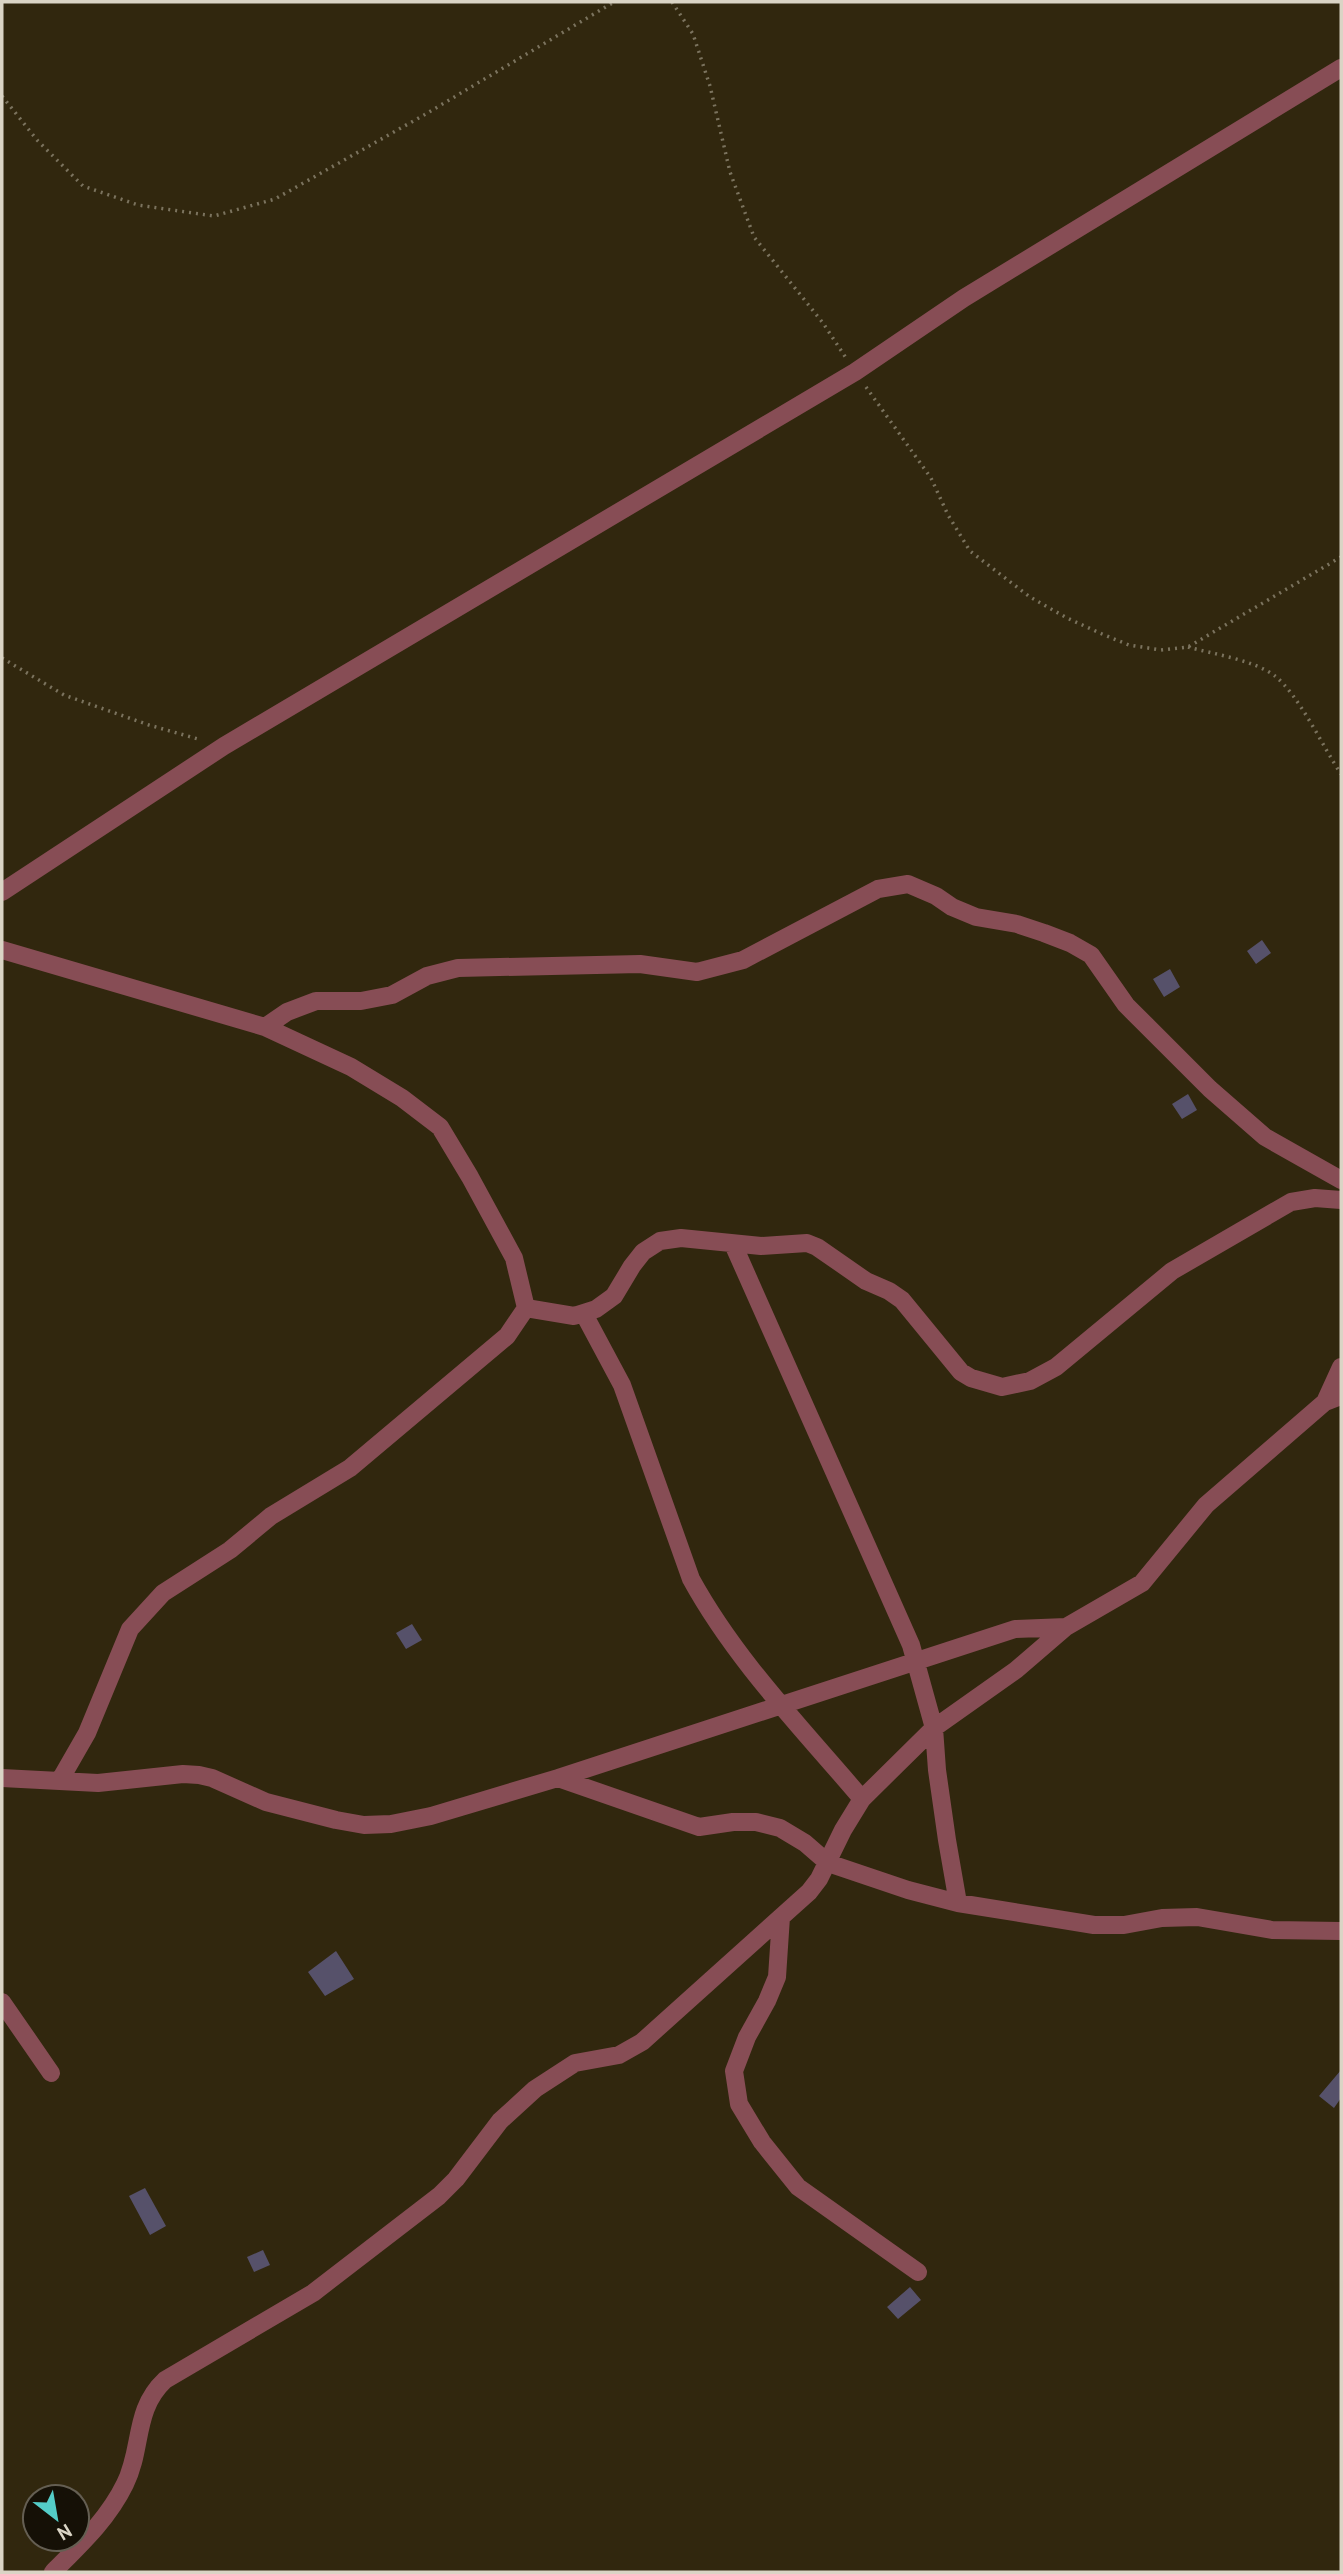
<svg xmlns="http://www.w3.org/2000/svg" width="1343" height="2574" viewBox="0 0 1343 2574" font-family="'PT Sans',sans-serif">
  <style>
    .building { fill: #56516a }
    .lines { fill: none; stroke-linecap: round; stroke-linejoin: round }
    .path { stroke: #7b735e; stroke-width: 3.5; stroke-dasharray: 2 5; stroke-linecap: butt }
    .minor { stroke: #874d55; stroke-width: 18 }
  </style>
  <rect width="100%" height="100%" fill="#31270e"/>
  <!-- building -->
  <path class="building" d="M1262,940L1271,953L1256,964L1247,951Z
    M1170,969L1180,987L1164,997L1153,979Z
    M1188,1094L1197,1110L1182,1119L1172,1104Z
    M412,1624L422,1640L406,1649L396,1633Z
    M336,1951L354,1979L325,1996L308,1972Z
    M1341,2070V2098L1334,2108L1319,2096Z
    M145,2188L166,2226L150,2235L129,2196Z
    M263,2250L270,2265L254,2272L247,2257Z
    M910,2287L921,2300L898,2319L887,2307Z"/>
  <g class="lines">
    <!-- path -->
    <path class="path" d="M672,2L693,34L710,86L730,172L754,237L823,323L846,358
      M2,96L37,140L83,186L138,205L214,216L275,199L424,115L614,2
      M866,387L931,478L948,515L970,551L1030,597L1067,618L1102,634L1129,645L1161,650L1188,647L1341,557
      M1188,647C1213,654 1254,660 1275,676C1299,695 1323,747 1341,774
      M2,658L64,695L149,725L198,739"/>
    <!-- minor -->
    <path class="minor" d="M2,892L224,746L855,372L964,298L1341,68
      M2,950L265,1027L351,1067L402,1098L440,1127L470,1177L514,1258L526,1308L507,1336L350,1468L271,1516L230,1550L163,1593L130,1629L87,1733L60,1780
      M265,1027L287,1012L316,1001H361L392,995L427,976L458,968L640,964L697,972L743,960L878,889L908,884L936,896L952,907L976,917L1017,924L1044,933L1070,943L1091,955L1126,1005L1210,1089L1265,1137L1341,1180
      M733,1244L911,1645L934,1728L937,1770L947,1840L958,1903
      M526,1308L574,1316L596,1309L614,1296L632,1266L643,1252L660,1241L681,1238L761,1246L807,1243L817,1247L866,1281L889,1291L902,1300L961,1372L971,1378L1002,1387L1030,1381L1056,1367L1172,1271L1291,1202L1315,1198L1341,1200
      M584,1314L622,1385L691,1579C736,1661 802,1728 862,1799
      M1325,1402L1341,1367
      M2,1778L98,1783L183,1774L199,1775L212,1778L266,1802L336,1820L364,1825L391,1824L431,1816L558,1778L1015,1629L1066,1627
      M558,1778L699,1827L733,1822H756L780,1828L805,1843L828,1863L908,1890L958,1903L1094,1925H1124L1162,1918L1197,1917L1272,1930L1341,1931
      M781,1917L777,1977L767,2001L747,2037L734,2071L739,2104L762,2142L798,2187L918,2272
      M2,2002L51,2073
      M53,2572C80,2545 108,2519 125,2484C143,2448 133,2410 165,2380L313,2293L439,2196L456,2179L500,2121L535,2089L575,2063L619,2055L642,2042L809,1892L819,1879L843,1830L862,1799L934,1728L1016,1670L1066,1627L1142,1583L1206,1505L1325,1402L1341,1396"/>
  </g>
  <!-- border -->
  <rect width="1343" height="2574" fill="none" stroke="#dad4c5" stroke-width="7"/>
  <!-- north arrow -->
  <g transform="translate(56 2518) rotate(149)"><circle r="33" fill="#151006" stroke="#645e52" stroke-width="2"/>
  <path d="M0-5L12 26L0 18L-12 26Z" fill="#54cdc8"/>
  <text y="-10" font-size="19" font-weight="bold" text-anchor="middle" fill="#dad4c5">N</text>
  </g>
</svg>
